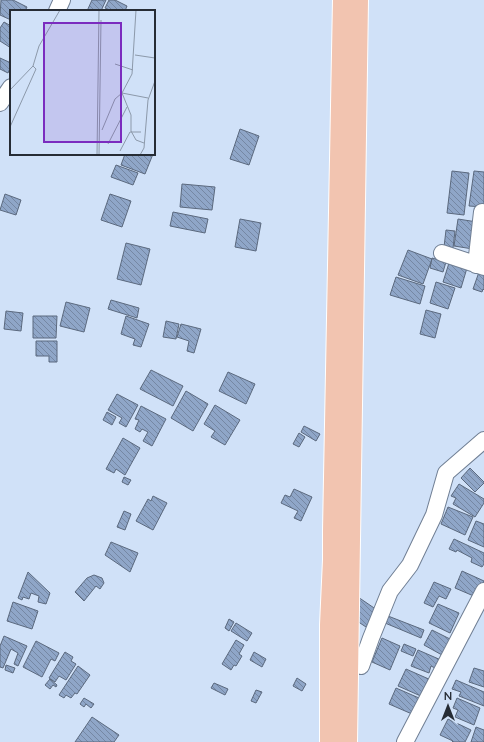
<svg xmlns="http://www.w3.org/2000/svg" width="484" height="742" viewBox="0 0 484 742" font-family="Lato,sans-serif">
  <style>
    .building { fill: url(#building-back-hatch); stroke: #5b697e }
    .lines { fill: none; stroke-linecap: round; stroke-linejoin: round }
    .minor-casing { stroke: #707f94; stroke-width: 18 }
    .major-casing { stroke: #fff; stroke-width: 22 }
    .minor { stroke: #fff; stroke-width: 16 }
    .major { stroke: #f2c4b0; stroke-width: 20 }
    .inset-road { fill: none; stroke: #8c99aa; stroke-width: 1 }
    .view { fill: #7b2cbf; fill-opacity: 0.15; stroke: #7b2cbf; stroke-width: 2 }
    .inset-edge { fill: none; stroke: #262c35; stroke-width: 2 }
  </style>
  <defs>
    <pattern id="building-back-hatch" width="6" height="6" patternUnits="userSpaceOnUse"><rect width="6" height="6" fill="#8fa6c8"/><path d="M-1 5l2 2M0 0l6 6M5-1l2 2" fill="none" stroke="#7587a3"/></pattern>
  </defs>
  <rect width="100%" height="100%" fill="#d0e1f8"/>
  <!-- building -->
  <path class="building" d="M1,0H13L27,7L25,11H11V20L0,15Z
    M92,0H106L101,11H87Z
    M109,0H115L127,6L125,11H112L105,8Z
    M4,22L11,26V48L0,41V28Z
    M0,58L11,63V66L8,73L0,69Z
    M240,129L259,136L249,165L230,159Z
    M125,154H153L145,174L121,165Z
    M116,165L138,173L133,185L111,177Z
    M452,171L469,173L464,215L447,213Z
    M474,171L484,172V207L469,206Z
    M182,184L215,187L212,210L180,207Z
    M5,194L21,200L16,215L0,210Z
    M110,194L131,201L122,227L101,220Z
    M173,212L208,219L205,233L170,226Z
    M240,219L261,223L256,251L235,247Z
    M458,219L477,222L473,249L454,246Z
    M446,230L455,231L453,248L444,247Z
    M126,243L150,249L141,285L117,279Z
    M408,250L432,259L423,284L398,275Z
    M432,258L446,262L443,272L430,268Z
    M449,263L467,268L461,288L443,282Z
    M479,272L484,274V290L483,289L482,292L473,289Z
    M396,277L425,286L420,304L390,295Z
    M436,282L455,288L448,309L430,303Z
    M111,300L139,308L137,318L108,309Z
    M66,302L90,308L84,332L60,326Z
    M426,310L441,314L435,338L420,334Z
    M6,311L23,313L21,331L4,329Z
    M33,316H57L56,338H33Z
    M126,316L149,324L141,347L133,345L135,339L121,334Z
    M166,321L179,324L176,339L163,337Z
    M181,324L201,329L194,353L187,351L189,341L177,337Z
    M36,341H57V362H49V356H36Z
    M151,370L183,386L173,406L140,389Z
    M228,372L255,384L246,404L219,391Z
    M186,391L208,404L193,431L171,418Z
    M117,394L138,405L126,427L119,423L122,418L108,410Z
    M215,405L240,420L225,445L211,437L215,431L204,424Z
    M141,406L166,419L152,446L143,441L148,432L142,429L140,432L135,429L139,420L135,419Z
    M107,412L116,417L112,425L103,420Z
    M304,426L320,434L316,441L301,432Z
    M299,433L305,437L299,447L293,444Z
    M123,438L140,448L125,475L116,469L114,473L106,469Z
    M470,468L484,482V483L475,492L461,478Z
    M124,477L131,480L128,485L122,482Z
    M459,484L484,499V503L475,517L453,504L456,498L451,496Z
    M294,489L312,497L301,521L294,518L298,511L281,503L285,495L290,497Z
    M153,496L167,503L153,530L136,521L148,499L151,501Z
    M448,507L473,517L465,535L441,524Z
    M124,511L131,514L125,530L117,527Z
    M476,521L484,524V547L468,540Z
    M454,539L484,553V564L482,567L471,562L472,558L457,550L456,552L449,549Z
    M111,542L138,553L130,572L105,555Z
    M462,571L484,581L476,597L455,588Z
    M28,572L50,593L46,604L38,602L39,596L31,593L29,599L23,597L22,600L18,598Z
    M94,575L102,578L104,583L100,589L96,586L84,601L75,592L87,578Z
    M434,582L451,589L446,599L439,596L433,607L424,603Z
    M358,597L380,612L371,620L366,627L351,617Z
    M13,602L38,611L32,629L7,621Z
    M438,604L459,613L450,633L429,623Z
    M388,616L424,630L421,638L385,623Z
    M229,619L234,622L229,631L225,628Z
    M236,623L252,633L247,641L231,631Z
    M432,630L454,641L442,655L424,645Z
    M4,636L27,646L18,666L14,664L18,653L11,649L3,668L0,667V646Z
    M382,638L400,646L390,670L372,662Z
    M236,640L244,645L239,654L242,656L236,666L234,665L231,670L222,664Z
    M36,641L59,653L55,661L51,659L42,677L23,667Z
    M404,644L416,649L413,656L401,651Z
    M418,650L441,660L437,669L431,666L429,673L411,666Z
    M65,652L73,657L71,661L76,664L66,680L59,676L55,682L49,678Z
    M254,652L266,659L262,667L250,660Z
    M6,665L15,668L13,673L5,670Z
    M78,666L90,675L77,694L75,693L71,698L66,695L64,698L59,695Z
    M474,668L484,671V687L469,682Z
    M406,669L431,680L423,697L398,686Z
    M297,678L306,684L302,691L293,686Z
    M50,679L57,685L56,687L53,685L50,689L45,685Z
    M456,680L484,692V706L459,696L461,692L452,689Z
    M214,683L228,689L225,695L211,688Z
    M396,688L419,698L412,714L389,704Z
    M256,690L262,692L256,703L251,701Z
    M84,698L94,704L91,708L86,704L84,707L80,704Z
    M457,698L480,708L474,725L455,717L458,710L453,708Z
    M92,717L119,735L114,742H75Z
    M448,719L471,730L465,742H452L453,741L440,735Z
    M476,727L484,730V742H471Z"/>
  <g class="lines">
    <defs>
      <path id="minor" d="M57,11L62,0
        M0,103L11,87
        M442,253L484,267
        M476,265L482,212
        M361,666L371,638L390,591L410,565L434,515L446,473L484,440
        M405,742L484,591"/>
      <path id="major" d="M330,742V625L333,560V531L343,0
        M347,742L358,0"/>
    </defs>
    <!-- minor casing -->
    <use href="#minor" class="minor-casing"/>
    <!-- major casing -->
    <use href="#major" class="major-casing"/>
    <!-- minor -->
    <use href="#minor" class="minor"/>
    <!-- major -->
    <use href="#major" class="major"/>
  </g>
  <!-- overview -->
  <g transform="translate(10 10)">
    <rect width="145" height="145" fill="#d0e1f8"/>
    <path class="inset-road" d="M125,45L145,48M105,54L123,60M0,80L23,56L29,36L50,0M112,83L121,105V121L126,130L134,133M112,83L138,88M0,117L26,59L23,56M92,120L105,89L112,83L122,64L126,0M98,134L117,97M110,141L120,122H131M87,145L89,0M89,145L91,10M130,145L134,138L138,90L145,71"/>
    <path class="view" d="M34,13H111V132H34Z"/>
    <rect width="145" height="145" class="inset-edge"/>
  </g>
  <!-- north arrow -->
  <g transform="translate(448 706)" stroke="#d0e1f8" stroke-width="3" paint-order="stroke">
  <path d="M0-3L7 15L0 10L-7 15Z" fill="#262c35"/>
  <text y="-6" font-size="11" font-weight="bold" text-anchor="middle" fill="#262c35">N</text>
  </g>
</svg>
